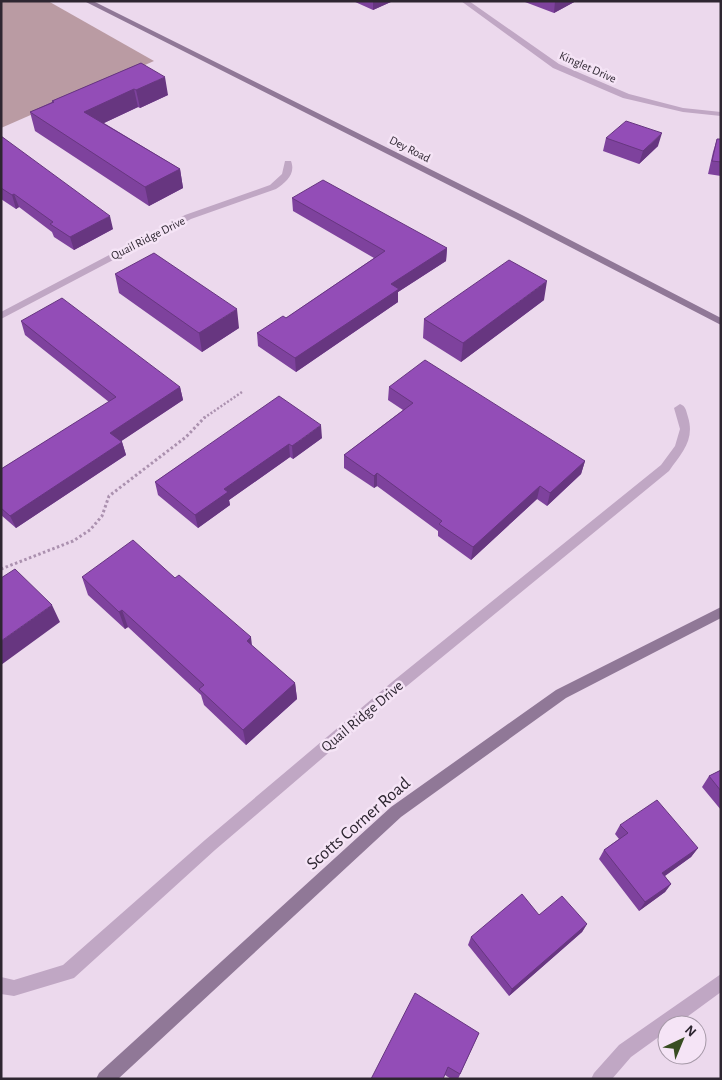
<svg xmlns="http://www.w3.org/2000/svg" width="722" height="1080" viewBox="0 0 722 1080" font-family="'Alegreya Sans',sans-serif">
  <style>
    .green { fill: #ba9ba3 }
    .lines { fill: none; stroke-linecap: round; stroke-linejoin: round }
    .path-far1 { stroke: #ab91af; stroke-width: 2.5; stroke-dasharray: 2 2; stroke-linecap: butt }
    .path { stroke: #ab91af; stroke-width: 3; stroke-dasharray: 2.5 2.5; stroke-linecap: butt }
    .street { fill: #c0a7c4; fill-rule: evenodd }
    .secondary { fill: #907897; fill-rule: evenodd }
    .wall { fill: #7e429d }
    .shaded-wall { fill: #673680 }
    .building { fill: #934db7; stroke: #673680 }
    .labels { text-anchor: middle; stroke-width: 5; stroke-linejoin: round; paint-order: stroke }
    .far-street-label { font-size: 12px; fill: #2e2631; stroke: #f5e4f6 }
    .street-label { font-size: 15px; fill: #2e2631; stroke: #f5e4f6 }
    .near-street-label { font-size: 18px; fill: #2e2631; stroke: #f5e4f6 }
  </style>
  <rect width="100%" height="100%" fill="#ecd9ed"/>
  <!-- green -->
  <path class="green" d="M1,1H48L154,61L1,128Z"/>
  <g class="lines">
    <!-- path-far1 -->
    <path class="path-far1" d="M204,418L242,392"/>
    <!-- path -->
    <path class="path" d="M1,569L73,541L90,530L102,516L109,496L186,437L205,417"/>
    <!-- street -->
    <path class="street" d="M461,1H469L559,64L629,94L683,108L721,112V116L683,112L623,98L553,68Z
      M285,161H291C296,174 286,182 276,189L191,219L1,319V312L185,215L270,185L282,174Z
      M680,404C686,406 686,411 688,417C695,440 682,453 669,471L402,690L215,850L74,978L14,996L1,994V977L14,980L63,965L205,840L392,682L661,465L675,446L680,429L674,408Z
      M721,974V992L676,1025H667V1031L631,1057L612,1079H591L594,1073L619,1045Z"/>
    <!-- secondary -->
    <path class="secondary" d="M84,1H93L522,215L721,318V325L516,219Z
      M721,607V618L566,698L401,817L118,1079H96L99,1073L391,807L556,690Z"/>
  </g>
  <!-- wall -->
  <path class="wall" d="M353,1H393L373,10Z
    M525,1H576L554,13L525,2Z
    M141,63L168,95L140,108L138,107L104,123L180,169L183,188L149,206L35,131L30,112L52,102V101Z
    M1,136L113,229L74,250L54,237L52,232L19,207L16,209L1,199Z
    M606,138L658,146L639,164L603,151Z
    M717,139H721V176L708,174L713,152Z
    M292,198L447,248L446,261L398,292V302L296,372L258,346L257,333L286,318L374,258L293,211Z
    M115,274L239,328L202,352L119,293Z
    M544,300L461,362L423,338L424,319Z
    M21,321L180,387L183,400L121,441L122,442L126,455L16,528L1,515V469L109,402L25,335Z
    M389,387L585,461L581,474L547,506L537,499L471,560L438,536V531L377,486L374,488L344,468V455L403,410L388,400Z
    M322,438L293,459L290,457L229,500L230,505L198,528L158,495L155,482L187,460Z
    M82,577L252,646L295,683L297,699L246,745L204,705L201,695L128,627L125,629L88,595Z
    M721,770V810L702,787L709,776Z
    M620,825L698,848L691,857L665,876L671,884L665,892L639,911L599,859L604,850L619,839L615,834Z
    M539,915L587,924L582,932L509,996L468,945L471,937Z
    M479,1033L458,1079H451L445,1075L371,1079Z"/>
  <!-- shaded-wall -->
  <path class="shaded-wall" d="M373,1H393L373,10Z
    M555,1H576L554,13Z
    M165,77L168,95L140,108L136,90Z
    M134,89L138,107L89,130L84,112Z
    M662,133L658,146L639,164L643,151Z
    M180,169L183,188L149,206L145,187Z
    M14,194L19,207L16,209L12,195Z
    M110,216L113,229L74,250L70,237Z
    M447,248L446,261L398,292V302L296,372L295,358L391,284Z
    M547,281L544,300L461,362L463,343Z
    M237,309L239,328L202,352L199,333Z
    M180,387L183,400L114,446L110,433Z
    M321,425L322,438L293,459L292,446Z
    M122,442L126,455L16,528L10,516Z
    M289,444L290,457L229,500L230,505L198,528L195,515L224,489Z
    M585,461L581,474L547,506L550,493Z
    M377,473V486L374,488V476Z
    M540,486L537,499L471,560L473,547Z
    M52,605L60,622L1,665V641Z
    M122,610L128,627L125,629L119,612Z
    M251,637L253,654L247,641Z
    M295,683L297,699L246,745L243,730Z
    M698,848L691,857L656,882L662,873Z
    M671,884L665,892L639,911L645,902Z
    M587,924L582,932L509,996L512,989Z"/>
  <!-- building -->
  <path class="building" d="M141,63L165,77L136,90L134,89L84,112L180,169L145,187L30,112L54,102L52,101Z
    M626,121L662,133L643,151L606,138Z
    M1,136L110,216L70,237L50,224L53,222L14,194L12,195L1,188Z
    M717,139H721V162L712,161Z
    M323,180L447,248L391,284L399,289L295,358L257,333L283,316L286,318L385,251L292,198Z
    M154,253L237,309L199,333L115,274Z
    M509,260L547,281L463,343L424,319Z
    M62,298L180,387L110,433L122,442L10,516L1,508V469L116,397L21,321Z
    M425,360L585,461L550,493L540,486L473,547L439,524L442,521L377,473L374,476L344,455L413,403L389,387Z
    M279,396L321,425L292,446L289,444L224,489L228,492L195,515L155,482Z
    M133,540L175,578L179,575L251,637L247,641L295,683L243,730L199,689L204,685L122,610L119,612L82,577Z
    M15,569L52,605L1,641V578Z
    M721,770V791L709,776Z
    M657,800L698,848L662,873L671,884L645,902L604,850L628,833L620,825Z
    M522,894L539,915L562,896L587,924L512,989L471,937Z
    M415,993L479,1033L460,1074L448,1067L443,1079H371Z"/>
  <g class="labels">
    <!-- far-street labels -->
    <g class="far-street-label">
      <text transform="translate(588 67) rotate(24)" y="4">Kinglet Drive</text>
      <text transform="translate(410 149) rotate(27)" y="4">Dey Road</text>
      <text transform="translate(148 238) rotate(-27)" y="4">Quail Ridge Drive</text>
    </g>
    <!-- street labels -->
    <g class="street-label">
      <text transform="translate(362 716) rotate(-40)" y="5">Quail Ridge Drive</text>
    </g>
    <!-- near-street labels -->
    <g class="near-street-label">
      <text transform="translate(358 823) rotate(-41)" y="6">Scotts Corner Road</text>
    </g>
  </g>
  <!-- border -->
  <rect width="722" height="1080" fill="none" stroke="#2e2631" stroke-width="5"/>
  <!-- north arrow -->
  <g transform="translate(682 1040) rotate(44)"><circle r="24" fill="#f5e4f6" stroke="#a598a7"/>
  <path d="M0-4L9 19L0 12L-9 19Z" fill="#384d21"/>
  <text y="-8" font-size="14" font-weight="bold" text-anchor="middle" fill="#2e2631">N</text>
  </g>
</svg>
